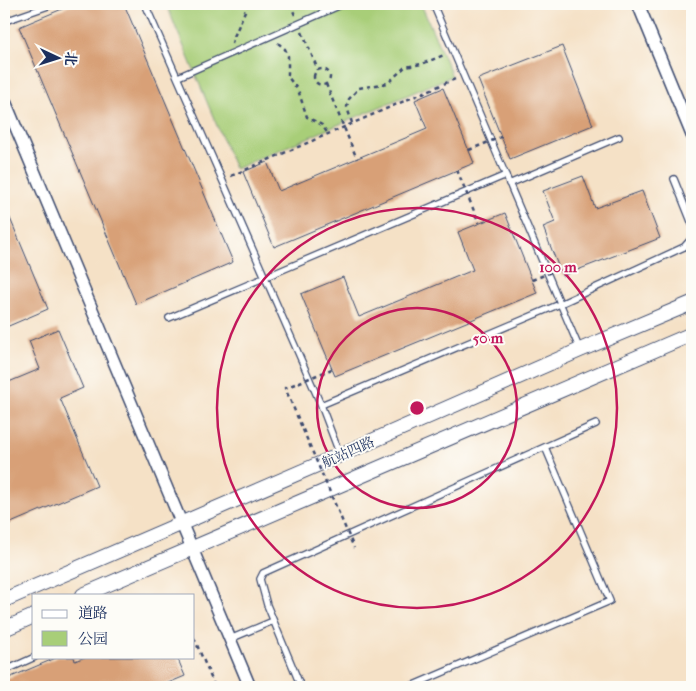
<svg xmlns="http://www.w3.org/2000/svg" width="696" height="691" viewBox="0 0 696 691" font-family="'IM FELL French Canon','Noto Serif SC',serif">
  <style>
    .green { fill: #a8ce78; stroke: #627e6b }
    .building { fill: #d8a077 }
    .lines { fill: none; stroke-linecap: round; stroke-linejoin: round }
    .service-casing { stroke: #3c4a6e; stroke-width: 8 }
    .minor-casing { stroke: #3c4a6e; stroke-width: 14 }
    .tertiary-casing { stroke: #3c4a6e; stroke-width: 16 }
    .path { stroke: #3c4a6e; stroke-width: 2.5; stroke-dasharray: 4 4; stroke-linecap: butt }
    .service { stroke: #fff; stroke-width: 5.5 }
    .minor { stroke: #fff; stroke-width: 11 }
    .tertiary { stroke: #fff; stroke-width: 14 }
    .path-bridge { stroke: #3c4a6e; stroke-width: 2.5; stroke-dasharray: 4 4; stroke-linecap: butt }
    .ring { fill: none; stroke: #c2185b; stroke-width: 2.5 }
    .labels { text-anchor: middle; stroke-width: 4; stroke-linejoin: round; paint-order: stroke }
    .street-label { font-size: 14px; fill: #1b2f5e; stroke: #fdfcf7 }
    .centre { fill: #c2185b; stroke: #fdfcf7; stroke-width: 2.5 }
    .ring-label { font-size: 15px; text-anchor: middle; font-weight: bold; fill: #c2185b; stroke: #fdfcf7; stroke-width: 4; stroke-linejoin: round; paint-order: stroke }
  </style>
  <rect width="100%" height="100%" fill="#fdfcf7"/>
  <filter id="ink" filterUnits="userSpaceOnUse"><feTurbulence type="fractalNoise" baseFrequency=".02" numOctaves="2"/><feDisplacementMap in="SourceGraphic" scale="10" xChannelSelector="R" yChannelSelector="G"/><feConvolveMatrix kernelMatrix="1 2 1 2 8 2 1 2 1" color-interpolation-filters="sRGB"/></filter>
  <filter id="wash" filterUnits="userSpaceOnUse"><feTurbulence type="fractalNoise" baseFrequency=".0096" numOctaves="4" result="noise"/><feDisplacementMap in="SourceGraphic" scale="20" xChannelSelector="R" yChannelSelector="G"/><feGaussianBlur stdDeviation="1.12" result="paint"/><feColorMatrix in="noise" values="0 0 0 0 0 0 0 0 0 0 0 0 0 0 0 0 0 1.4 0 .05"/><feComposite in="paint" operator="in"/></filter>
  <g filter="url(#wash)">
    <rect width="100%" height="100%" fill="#f5e1c6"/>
    <!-- green -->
    <path class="green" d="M166,4H421L452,76L235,169Z"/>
    <g id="blocks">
      <!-- building -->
      <path class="building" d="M74,4H124L233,262L136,304L19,27Z
        M562,46L593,125L510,159L478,79Z
        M443,88L474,163L274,247L243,172L267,162L279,191L427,129L415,100Z
        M583,176L595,208L642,191L660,238L562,276L543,227L555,222L543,191Z
        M4,204L48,309L4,328Z
        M505,213L537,293L335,376L301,294L343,277L359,317L473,270L458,232Z
        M58,329L83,388L60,398L97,486L4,526V384L40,369L29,341Z
        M58,657H74L75,661L85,657H177L185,676L161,686V687H4V680Z"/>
    </g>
  </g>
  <g filter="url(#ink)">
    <use href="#blocks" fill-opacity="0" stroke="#3c4a6e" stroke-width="1"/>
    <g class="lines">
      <defs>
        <path id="service" d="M145,4L321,405L340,455
          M433,4L580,350
          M8,20L54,4
          M178,77L343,4
          M674,179L692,224
          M509,184L619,137
          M169,318L506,175
          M321,405L560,304L684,247L692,238
          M230,639L273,621
          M4,671L35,657
          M301,687L267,605L260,579L263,573L596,424
          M409,687L610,601L545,447"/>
        <path id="minor" d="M638,4L692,135
          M4,99L250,687"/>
        <path id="tertiary" d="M83,595L692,334
          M4,600L340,455L580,350L692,303
          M4,629L34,616"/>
      </defs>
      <!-- service casing -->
      <use href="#service" class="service-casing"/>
      <!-- minor casing -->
      <use href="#minor" class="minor-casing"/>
      <!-- tertiary casing -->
      <use href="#tertiary" class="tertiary-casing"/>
      <!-- path -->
      <path class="path" d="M290,4L295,15
        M302,32L318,70
        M278,43L285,49L288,56V77L298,90L307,117L322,125L328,134
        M232,44L233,39L248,4
        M314 77a8 8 0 1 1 16 0a8 8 0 1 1-16 0Z
        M326,84L357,159
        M352,123L347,107L349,99L359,88L388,83L405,67L422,64L444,55
        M231,176L455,79
        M194,638L215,687"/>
      <!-- service -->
      <use href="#service" class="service"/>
      <!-- minor -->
      <use href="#minor" class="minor"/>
      <!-- tertiary -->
      <use href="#tertiary" class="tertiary"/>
      <!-- path-bridge -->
      <path class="path-bridge" d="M469,150L501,137
        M457,170L479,223
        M532,280L559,269
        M332,369L285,388L354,548"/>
    </g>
  </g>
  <!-- distance rings -->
  <g class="ring">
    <circle cx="417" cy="408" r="100"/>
    <circle cx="417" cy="408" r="200"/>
  </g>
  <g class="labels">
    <!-- street labels -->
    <g class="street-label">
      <text transform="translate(348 452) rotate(-24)" y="5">航站四路</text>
    </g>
  </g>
  <circle cx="417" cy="408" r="8" class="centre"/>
  <g class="ring-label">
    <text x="558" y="272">100 m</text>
    <text x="488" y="343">50 m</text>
  </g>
  <!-- margin -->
  <rect width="696" height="691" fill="none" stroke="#fdfcf7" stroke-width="20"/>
  <!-- legend -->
  <rect x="32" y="594" width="162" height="65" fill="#fdfcf7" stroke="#a3aaba"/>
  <rect x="42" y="610" width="25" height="8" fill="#ffffff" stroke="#a3aaba"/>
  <text x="78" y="618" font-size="15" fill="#1b2f5e">道路</text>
  <rect x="42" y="631" width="25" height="15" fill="#a8ce78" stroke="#a3aaba"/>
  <text x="78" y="644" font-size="15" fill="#1b2f5e">公园</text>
  <!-- north arrow -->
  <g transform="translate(58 58) rotate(94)" stroke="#fdfcf7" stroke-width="4" paint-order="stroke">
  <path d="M0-4L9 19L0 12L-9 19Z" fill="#1b2f5e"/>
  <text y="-8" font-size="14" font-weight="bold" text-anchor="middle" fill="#1b2f5e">北</text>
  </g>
</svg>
